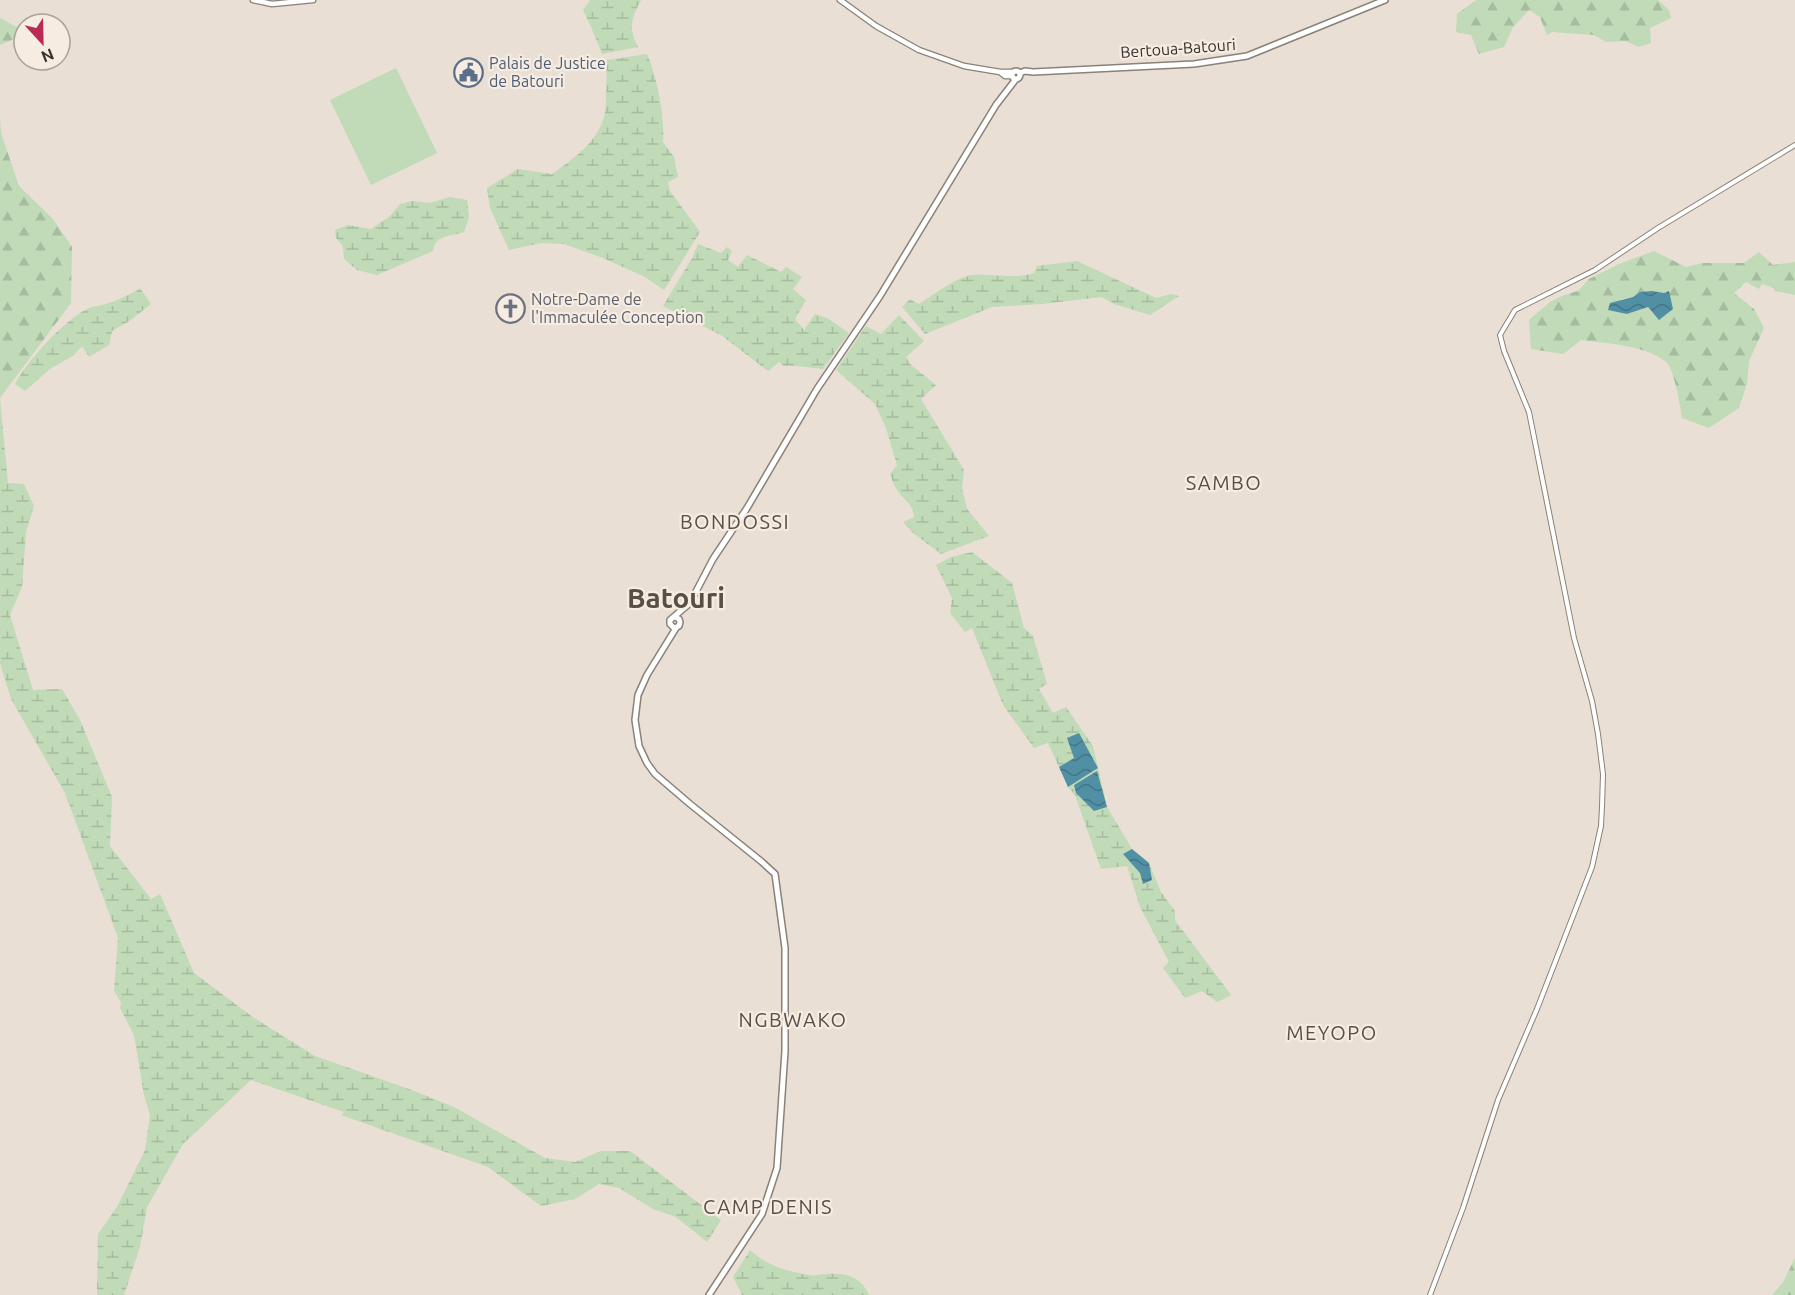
<svg xmlns="http://www.w3.org/2000/svg" width="1795" height="1295" viewBox="0 0 1795 1295" font-family="Ubuntu,sans-serif">
  <style>
    .forest { fill: url(#forest-firs); fill-rule: evenodd }
    .wetland { fill: url(#wetland-marsh) }
    .garden { fill: #c1dab7 }
    .water { fill: url(#water-waves) }
    .lines { fill: none; stroke-linecap: round; stroke-linejoin: round }
    .minor-casing { stroke: #8a8178; stroke-width: 6 }
    .major-casing { stroke: #8a8178; stroke-width: 7 }
    .highway-casing { stroke: #8a8178; stroke-width: 8 }
    .minor { stroke: #fff; stroke-width: 4 }
    .major { stroke: #fff; stroke-width: 4.5 }
    .highway { stroke: #fff; stroke-width: 5 }
    .labels { text-anchor: middle; stroke-width: 4.5; stroke-linejoin: round; paint-order: stroke }
    .street-label { font-size: 16px; fill: #36322e; stroke: #f6ece1 }
    .service-label { font-size: 16px; fill: #4e5e75; stroke: #f6ece1; text-anchor: start }
    .worship-label { font-size: 16px; fill: #5b616d; stroke: #f6ece1; text-anchor: start }
    .quarter-label { font-size: 20px; letter-spacing: 1.5px; fill: #585047; stroke: #f6ece1 }
    .town-label { font-size: 28px; font-weight: bold; fill: #585047; stroke: #f6ece1 }
  </style>
  <defs>
    <pattern id="forest-firs" width="22" height="20" patternUnits="userSpaceOnUse" patternTransform="scale(1.5)"><rect width="22" height="20" fill="#c1dab7"/><path d="M5 1l3.5 6h-7zM16 11l3.5 6h-7z" fill="#a6bc9e"/></pattern>
    <pattern id="wetland-marsh" width="20" height="14" patternUnits="userSpaceOnUse" patternTransform="scale(1.5)"><rect width="20" height="14" fill="#c1dab7"/><path d="M1 5h8M5 5V1M11 12h8M15 12V8" fill="none" stroke="#a6bc9e"/></pattern>
    <pattern id="water-waves" width="16" height="10" patternUnits="userSpaceOnUse" patternTransform="scale(1.5)"><rect width="16" height="10" fill="#518fa5"/><path d="M0 5q4-4 8 0t8 0" fill="none" stroke="#447587"/></pattern>
  </defs>
  <rect width="100%" height="100%" fill="#e9dfd4"/>
  <!-- forest -->
  <path class="forest" d="M1476,0H1658L1669,10L1671,18L1650,28L1651,43L1638,47L1626,41L1606,42L1594,35L1552,32L1547,35L1540,17L1529,10L1513,27L1504,47L1479,54L1471,35L1456,32L1457,14Z
    M0,18L24,31V35L0,45Z
    M0,117L1,133L19,186L53,219L72,247L71,303L0,398Z
    M1654,251L1686,267L1703,263H1744L1759,252L1773,265L1795,262V295L1775,291L1774,288L1762,284L1759,289L1746,282L1734,293L1754,309L1764,328L1749,361L1747,384L1739,408L1709,428L1682,418C1680,406 1675,372 1667,363C1651,346 1604,343 1581,340L1563,354L1531,349L1529,320L1550,302L1564,295L1578,291L1589,279L1619,264ZM1664,293L1653,314L1648,307L1627,314L1619,311L1621,299Z
    M1795,1258V1295H1772L1783,1282Z"/>
  <!-- wetland -->
  <path class="wetland" d="M590,0H641C631,20 628,27 638,47L602,54L591,27L583,10Z
    M647,54C657,77 665,117 663,142L674,157L678,177L668,182L670,191L700,232L664,290L645,277L603,258L564,244L541,243L509,250L490,208L487,188L518,169L552,174C573,159 601,140 605,112C607,95 606,77 607,60Z
    M450,197L467,200L469,217L464,232C451,237 435,234 433,251L377,275L357,270L344,259L343,246L336,238L335,230L348,225L371,229L390,216L400,204L413,201L430,203Z
    M698,244L721,253L727,247L732,251L728,260L738,267L747,255L781,272L786,267L802,277L793,289L806,300L795,319L804,330L815,314L827,318L849,333L823,369L797,366H784L779,362L768,371L721,335L663,306L692,258Z
    M1077,261L1156,298L1171,294L1179,296L1150,315L1114,304L1102,297L1042,304L992,307L925,334L902,307L910,299L919,304C933,295 956,277 973,275C993,273 1014,280 1034,273L1037,266Z
    M140,288L151,304L131,320L112,331L109,345L89,357L82,346L74,355L50,369L25,391L15,384C26,362 66,318 89,308C93,306 98,307 102,305C116,301 128,296 140,288Z
    M899,315L924,341L906,357L910,364L936,385L921,399L964,470L962,488L967,509L989,536L941,554L913,533L903,522L914,517C914,503 901,499 896,488C893,484 892,479 890,474L897,465L886,428L875,404L836,370L866,326L881,334Z
    M0,398L8,483L24,484L34,506L26,532L22,587L10,615L33,690L62,689L80,720L112,797L110,846L151,899L160,894L194,973L254,1018L315,1056L409,1089L454,1107L545,1158L575,1162L601,1151H630L721,1220L707,1242L676,1217L653,1209L619,1188L599,1184L575,1199L541,1206L488,1167L341,1115L344,1112L251,1080L183,1144L147,1207L140,1247L124,1295H97L98,1234L117,1207L145,1150L150,1115L144,1095L134,1035L120,1008L121,1002L114,991L118,938L65,793L11,699L0,663Z
    M972,552L1012,583L1024,628L1033,636L1047,684L1039,689L1053,713L1066,707L1093,746L1107,807L1132,849L1149,863L1161,892L1175,911V920L1231,995L1217,1002L1202,991L1185,998L1163,968L1169,962L1140,907L1127,866L1101,869L1075,795L1068,787L1048,743L1034,748L1003,705L972,628L965,632L950,613L952,598L936,565L951,557Z
    M750,1250C767,1266 787,1271 809,1275C815,1276 822,1274 828,1274C847,1272 862,1278 869,1295H742L733,1277Z"/>
  <!-- garden -->
  <path class="garden" d="M396,68L437,153L371,185L330,100Z"/>
  <!-- water -->
  <path class="water" d="M1652,291L1664,293L1669,291L1673,309L1659,320L1648,307L1627,314L1608,310L1610,303L1633,297L1640,292Z
    M1079,733L1098,768L1068,787L1059,767L1074,758L1067,738Z
    M1097,771L1107,807L1094,811L1076,793L1074,785Z
    M1132,849L1149,863L1152,880L1143,884L1140,873L1123,854Z"/>
  <g class="lines">
    <defs>
      <path id="minor" d="M1430,1295L1463,1208L1498,1100L1537,1009L1592,867L1601,826L1602,807L1603,774L1598,734L1592,701L1574,638L1529,412L1504,351L1500,335L1515,310L1595,270L1658,228L1795,145"/>
      <path id="major" d="M253,0L272,4L313,0
        M840,0L876,26L919,50L964,66L1000,72H1013
        M1000,72L1005,76H1012"/>
      <path id="highway" d="M1012 75a4 4 0 1 1 8 0a4 4 0 1 1-8 0Z
        M1020,73L1025,71L1033,72L1194,64L1247,56L1385,0
        M675,617L679,619L680,622L679,626L674,628L670,624V620L690,603L713,559L747,508L817,389L880,296L996,105L1016,79
        M676,628L647,675L638,695L635,720L639,746L647,763L655,774L690,804L762,862L775,874L785,948V1051L777,1168L762,1214L709,1295"/>
    </defs>
    <!-- minor casing -->
    <use href="#minor" class="minor-casing"/>
    <!-- major casing -->
    <use href="#major" class="major-casing"/>
    <!-- highway casing -->
    <use href="#highway" class="highway-casing"/>
    <!-- minor -->
    <use href="#minor" class="minor"/>
    <!-- major -->
    <use href="#major" class="major"/>
    <!-- highway -->
    <use href="#highway" class="highway"/>
  </g>
  <!-- icons -->
  <defs>
    <symbol id="civic-ring" viewBox="-11 -11 22 22"><circle r="9.5" fill="#f6ece1" stroke="#5c6f8a" stroke-width="1.5"/><path d="M-.6-6.5H3V-4.5H.6V-3L4-1V1h2V6H-6V1h2V-1L-.6-3ZM-1.2 2.5V6h2.4V2.5Z" fill="#5c6f8a"/></symbol>
    <symbol id="church-ring" viewBox="-11 -11 22 22"><circle r="9.5" fill="#f6ece1" stroke="#6b7280" stroke-width="1.5"/><path d="M-1.2-6h2.4v3.5h3.3v2.4h-3.3V6h-2.4V-.1h-3.3v-2.4h3.3Z" fill="#6b7280"/></symbol>
  </defs>
  <g fill-rule="evenodd">
    <use href="#civic-ring" x="452" y="56" width="33" height="33"/>
    <use href="#church-ring" x="494" y="292" width="33" height="33"/>
  </g>
  <g class="labels">
    <!-- street labels -->
    <g class="street-label">
      <text transform="translate(1178 48) rotate(-4)" y="6">Bertoua-Batouri</text>
    </g>
    <!-- service labels -->
    <g class="service-label">
      <text x="489" y="69">Palais de Justice<tspan x="489" dy="18">de Batouri</tspan></text>
    </g>
    <!-- worship labels -->
    <g class="worship-label">
      <text x="531" y="305">Notre-Dame de<tspan x="531" dy="18">l'Immaculée Conception</tspan></text>
    </g>
    <!-- quarter labels -->
    <g class="quarter-label">
      <text x="1224" y="490">SAMBO</text>
      <text x="735" y="529">BONDOSSI</text>
      <text x="793" y="1027">NGBWAKO</text>
      <text x="1332" y="1040">MEYOPO</text>
      <text x="768" y="1214">CAMP DENIS</text>
    </g>
    <!-- town labels -->
    <g class="town-label">
      <text x="676" y="608">Batouri</text>
    </g>
  </g>
  <!-- north arrow -->
  <g transform="translate(42 42) rotate(158)"><circle r="28" fill="#f6ece1" stroke="#a9a299" stroke-width="1.5"/>
  <path d="M0-4.5L10 22L0 15L-10 22Z" fill="#ba2a55"/>
  <text y="-9" font-size="16" font-weight="bold" text-anchor="middle" fill="#36322e">N</text>
  </g>
</svg>
